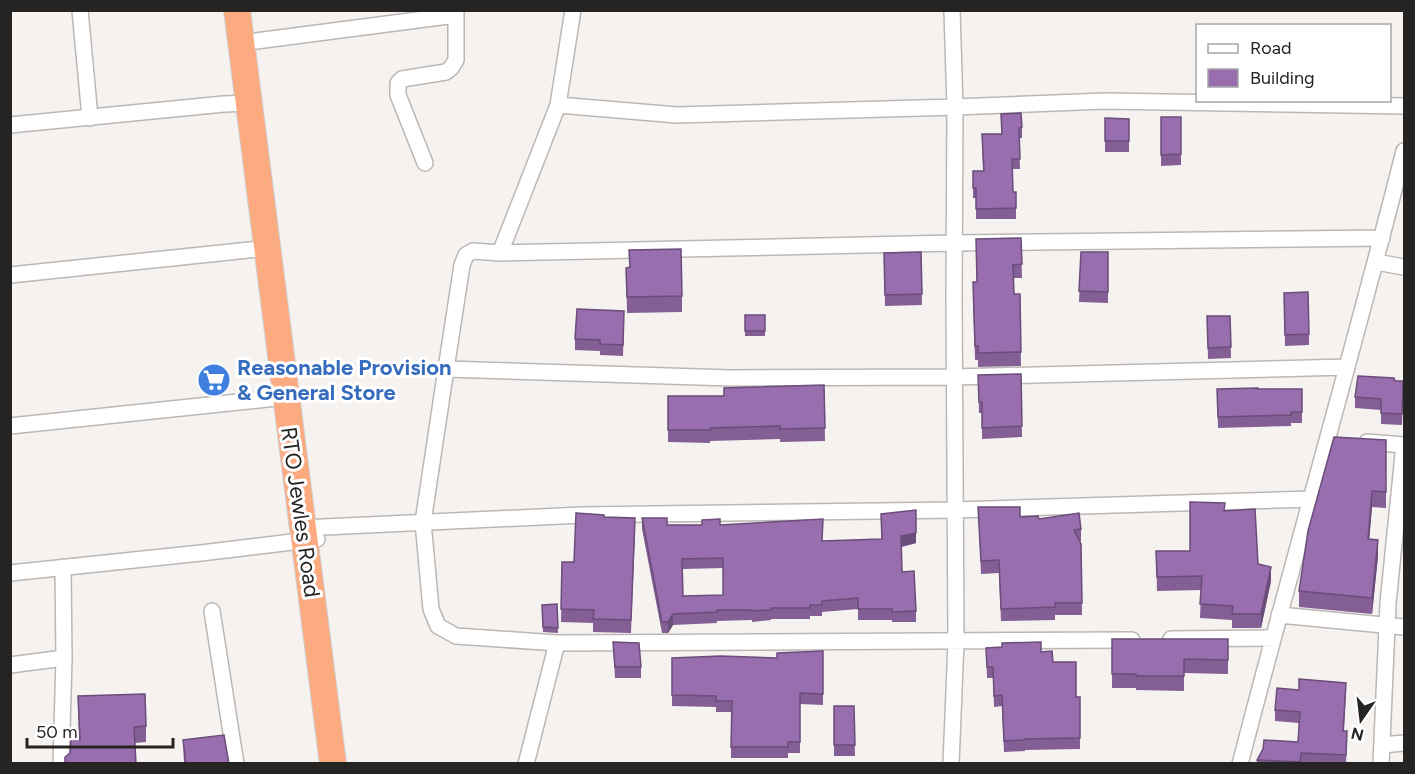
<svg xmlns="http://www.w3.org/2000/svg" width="1415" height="774" viewBox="0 0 1415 774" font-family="Figtree,sans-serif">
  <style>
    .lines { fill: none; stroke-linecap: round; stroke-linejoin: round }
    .minor-casing { stroke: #bbb7b5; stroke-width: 18 }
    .trunk-casing { stroke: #cfcfcf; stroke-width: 28 }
    .minor { stroke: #fff; stroke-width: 15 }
    .trunk { stroke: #fcaa80; stroke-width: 26 }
    .wall { fill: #835f96; fill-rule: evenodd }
    .shaded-wall { fill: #6a4d7a }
    .building { fill: #986eae; stroke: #6a4d7a; stroke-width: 1.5; fill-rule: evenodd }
    .labels { text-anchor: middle; stroke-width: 6; stroke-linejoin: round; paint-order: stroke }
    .shop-label { font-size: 22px; font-weight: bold; fill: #366cbe; stroke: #fff; text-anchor: start }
    .street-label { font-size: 22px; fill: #262423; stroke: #fff }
  </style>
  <rect width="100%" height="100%" fill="#f6f2f0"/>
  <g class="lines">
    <defs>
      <path id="minor" d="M80,10L90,118
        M256,41L456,15
        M558,105L573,10
        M10,125L224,104L250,103
        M425,163L398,95V83L402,79L446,72L451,68L456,60V10
        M1382,238L954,243L500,253L558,105L677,115L955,107L1105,101L1404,106
        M1376,262L1404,267
        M10,275L268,248
        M446,369L462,265L466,255L473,251L500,253
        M10,426L286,397
        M1367,442L1404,445L1388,603L1381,764
        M303,528L582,515L955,510L1311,499
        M10,573L201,553L317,539
        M212,611L236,764
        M1279,615L1404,627
        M1171,639L1273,638
        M557,643L456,636L438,626L431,609L423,522L446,369L731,378L954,377L1347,367
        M10,665L64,658
        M1382,745L1404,743
        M61,764L64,658L63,567
        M526,764L557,643L1132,640
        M951,764L956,642L954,295L955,107L952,10
        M1240,764C1293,559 1352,356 1404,151"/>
      <path id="trunk" d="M237,10L333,764"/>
    </defs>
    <!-- minor casing -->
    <use href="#minor" class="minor-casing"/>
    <!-- trunk casing -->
    <use href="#trunk" class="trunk-casing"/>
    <!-- minor -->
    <use href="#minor" class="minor"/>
    <!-- trunk -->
    <use href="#trunk" class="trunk"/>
  </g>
  <!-- wall -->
  <path class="wall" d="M1001,114L1022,127V138H1019L1020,169H1012L1013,192H1016V219H976V198H973V171H983L982,134H1002Z
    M1161,117H1181V165L1161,166Z
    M1105,118L1129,119V152H1105Z
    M1021,238L1022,278H1014V294H1020L1021,366L978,367V360H975L973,296L977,282L976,239Z
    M629,250L682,296V312L627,313L626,268L630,267Z
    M921,252L922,305L885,306L884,253Z
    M1081,252H1108V303L1079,302Z
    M1284,293L1309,334V345L1285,346Z
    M745,315H765V336H745Z
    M1207,316H1230L1231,358L1208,359Z
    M624,322L623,356L600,355V351L575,350V339Z
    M1021,374L1022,437L982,439V413H979L978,375Z
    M1395,381L1403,392L1402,425L1381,424V410L1355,408V397Z
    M824,385L825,441L780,442V439L710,441V443L668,442V396H724Z
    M1217,389H1302V423H1291V426L1218,428Z
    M1386,440V508L1372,507L1369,539L1378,556L1372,614L1299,607V591Z
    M978,507L1020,517L1039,519L1081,529V541H1080L1081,544L1082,615H1055V620L1001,621L999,573L981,574Z
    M1225,511L1258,564L1271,581L1261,628H1232V620L1200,618L1201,590L1157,591L1156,551H1190Z
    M881,514L916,543L901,547L902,572L916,611V622H892V620H858V609L822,612V616H810V619H771V620L752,622V620L717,621V623L673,625L668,633H662L642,529V518L667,525H720L823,541L881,539ZM723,568V595L683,596V569Z
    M604,517L635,531L631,633L593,632V623L561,622L562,562H574Z
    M557,604L558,633L543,632L542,605Z
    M1112,639H1228V674L1184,673V691L1136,690V688H1112Z
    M613,642L641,667V678H615Z
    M986,648L1041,652L1053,662L1076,697H1080V749L1025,750V751L1004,752L1002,706L994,707L993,678H987Z
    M823,651V705L800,704V753H788V758H731V712H716V707L672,706V658H777Z
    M1346,694L1344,731L1347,742L1346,764H1257V760L1298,742L1299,723L1275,721V710Z
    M78,696L146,726V742L135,743L70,753L79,740Z
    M834,706H854L855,756H834Z
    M183,740L229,764H184Z"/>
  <!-- shaded-wall -->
  <path class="shaded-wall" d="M1372,491V507L1368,555V539Z
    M916,533V543L901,547V536Z
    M1378,540V556L1372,614V598Z
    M1271,567V581L1261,628V614Z
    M673,614V625L668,633V622Z"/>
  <!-- building -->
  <path class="building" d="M1021,113L1022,127L1019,128L1020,159H1012L1013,192H1016V208L976,209V188H973V171H984L982,134H1002L1001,114Z
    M1161,117H1181V154L1161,155Z
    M1105,118L1129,119V141H1105Z
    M1021,238L1022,264L1013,265L1014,294H1020L1021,352L978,353V346H975L973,282H977L976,239Z
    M681,249L682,296L627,297L626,268L630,267L629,250Z
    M921,252L922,294L885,295L884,253Z
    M1081,252H1108V292L1079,291Z
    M1308,292L1309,334L1285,335L1284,293Z
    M577,309L624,311L623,345L600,344V340L575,339Z
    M745,315H765V331H745Z
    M1207,316H1230L1231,347L1208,348Z
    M1021,374L1022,426L982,428V402H979L978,375Z
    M1358,376L1394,378L1395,381H1403L1402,414L1381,413V399L1355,397Z
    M824,385L825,428L780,429V426L710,428V430H668V396H724V388Z
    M1258,388V389H1302V412H1291V415L1218,417L1217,389Z
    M1334,437L1386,440V492L1372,491L1368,539L1378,540L1372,598L1299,591L1308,531Z
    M1190,502L1225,503L1224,511L1255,509L1258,564L1271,567L1261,614H1232L1233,606L1200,604L1202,576L1157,577L1156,551H1190Z
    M978,507H1020V517L1038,516L1039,519L1079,513L1081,529L1074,530L1081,544L1082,603H1055V607L1001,609L999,560L981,561Z
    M916,510V533L901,536L902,572L914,571L916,611L892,612V609H858V598L822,601V605H810V608H771V610L752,611V610H717V612L673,614L668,622H662L642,518H667V525H702V520L720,519V525L823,519L822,541L882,539L881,514ZM723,558V595L683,596L682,559Z
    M576,513L604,515V517L635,518L631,620L593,619L594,610L561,609L562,562H574Z
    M557,604L558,628L543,627L542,605Z
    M1112,639H1228V660L1184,659V676H1136V674H1112Z
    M613,642L639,643L641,667H615Z
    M1041,642V652L1052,651L1053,662H1076V697H1080V738L1025,739V740L1004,741L1002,695L994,696L993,667H987L986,648L1002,647V643Z
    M823,651V694L800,693V742H788V747H731L732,701H716V696L672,695V658L721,656L777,658V653Z
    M1299,679L1346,683L1343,731H1347L1346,755L1301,753L1300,762L1257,760L1263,749L1264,740L1298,742L1300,712L1275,710L1277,688L1299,690Z
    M145,694L146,726L134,727L136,764H65V757L70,753L71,740H80L78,696Z
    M834,706H854L855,745H834Z
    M224,735L229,764H186L183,740Z"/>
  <!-- icons -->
  <defs>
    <symbol id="supermarket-disc" viewBox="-11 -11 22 22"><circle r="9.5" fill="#3f7fe0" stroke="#fff"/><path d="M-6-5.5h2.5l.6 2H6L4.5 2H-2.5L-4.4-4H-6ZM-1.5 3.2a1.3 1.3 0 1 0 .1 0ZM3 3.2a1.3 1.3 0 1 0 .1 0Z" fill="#fff"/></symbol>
  </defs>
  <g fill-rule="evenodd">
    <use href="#supermarket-disc" x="195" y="361" width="38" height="38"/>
  </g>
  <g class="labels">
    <!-- shop labels -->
    <g class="shop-label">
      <text x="237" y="375">Reasonable Provision<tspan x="237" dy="25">&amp; General Store</tspan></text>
    </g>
    <!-- street labels -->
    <g class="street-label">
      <text transform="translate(301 512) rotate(82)" y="8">RTO Jewles Road</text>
    </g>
  </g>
  <!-- border -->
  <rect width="1415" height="774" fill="none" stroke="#262423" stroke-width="24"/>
  <!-- legend -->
  <rect x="1196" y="24" width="195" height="78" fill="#ffffff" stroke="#a8a7a7" stroke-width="1.5"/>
  <rect x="1208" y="44" width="30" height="9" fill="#ffffff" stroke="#a8a7a7" stroke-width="1.5"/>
  <text x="1250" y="54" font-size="18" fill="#262423">Road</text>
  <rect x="1208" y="69" width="30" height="18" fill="#986eae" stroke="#a8a7a7" stroke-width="1.5"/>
  <text x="1250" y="84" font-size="18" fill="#262423">Building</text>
  <!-- north arrow -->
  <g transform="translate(1361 720) rotate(194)" stroke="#ffffff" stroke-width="4.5" paint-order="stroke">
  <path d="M0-4.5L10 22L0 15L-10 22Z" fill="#262423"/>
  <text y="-9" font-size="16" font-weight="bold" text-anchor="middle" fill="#262423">N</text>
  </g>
  <!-- scale -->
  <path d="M27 738v9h146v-9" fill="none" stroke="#262423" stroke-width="3"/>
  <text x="36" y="738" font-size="18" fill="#262423" stroke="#ffffff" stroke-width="4.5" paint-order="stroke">50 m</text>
</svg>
